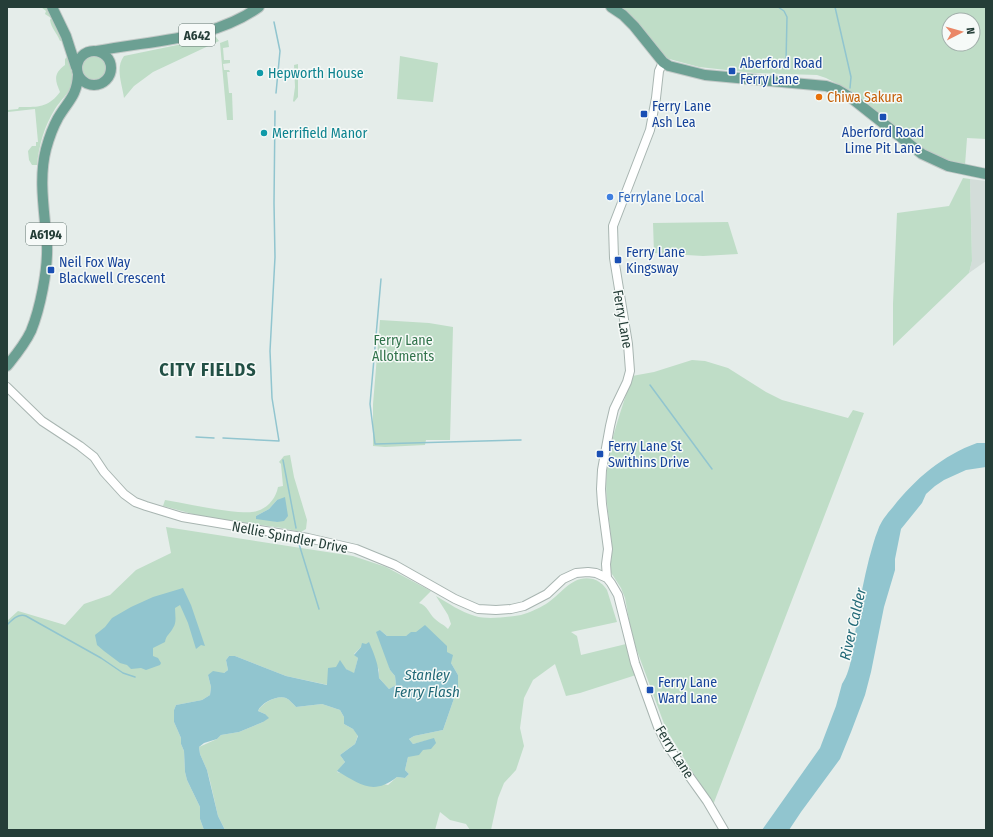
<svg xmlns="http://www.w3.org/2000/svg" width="993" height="837" viewBox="0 0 993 837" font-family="'Fira Sans Condensed',sans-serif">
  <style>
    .built { fill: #d3ddd9 }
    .green { fill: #bfddc7; fill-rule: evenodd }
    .water { fill: #91c5cf }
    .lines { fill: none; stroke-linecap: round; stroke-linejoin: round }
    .stream { stroke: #91c5cf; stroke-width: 1.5 }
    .tertiary-casing { stroke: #a8b5b1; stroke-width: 10 }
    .primary-casing { stroke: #c2c9c7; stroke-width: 12 }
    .tertiary { stroke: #fff; stroke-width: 8 }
    .primary { stroke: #6ca093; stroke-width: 10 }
    .transit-dot { fill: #1a4fb4; stroke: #f6faf8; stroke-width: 1.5 }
    .culture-dot { fill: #0f9aa8; stroke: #f6faf8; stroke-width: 1.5 }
    .food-dot { fill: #e8710a; stroke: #f6faf8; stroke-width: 1.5 }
    .shop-dot { fill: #3f7fe0; stroke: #f6faf8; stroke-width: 1.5 }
    .labels { text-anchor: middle; stroke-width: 3; stroke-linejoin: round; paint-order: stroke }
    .shield { fill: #f6faf8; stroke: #647672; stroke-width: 1 }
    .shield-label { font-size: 13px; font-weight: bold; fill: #253e38 }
    .transit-label { font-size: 14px; fill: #164399; stroke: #f6faf8; text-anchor: start }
    .culture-label { font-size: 14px; fill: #0d838f; stroke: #f6faf8; text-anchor: start }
    .food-label { font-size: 14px; fill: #c56008; stroke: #f6faf8; text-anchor: start }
    .shop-label { font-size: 14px; fill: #366cbe; stroke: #f6faf8; text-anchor: start }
    .street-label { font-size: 14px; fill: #253e38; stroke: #f6faf8 }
    .park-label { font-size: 14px; fill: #31734b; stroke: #f6faf8 }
    .water-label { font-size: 15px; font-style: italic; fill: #226977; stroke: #f6faf8 }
    .district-label { font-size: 18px; font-weight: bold; letter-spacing: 1px; fill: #225045; stroke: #f6faf8 }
  </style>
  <rect width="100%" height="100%" fill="#e5edea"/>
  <!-- built -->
  <path class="built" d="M970,179L986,181V261L969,273L972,261Z"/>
  <!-- green -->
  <path class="green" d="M41,7H46L63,40L60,41C57,33 51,28 50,20L51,18L45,14L46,11Z
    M620,7H986V139L967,138L965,165L943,159L927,151L853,92L826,78L817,75L754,73L699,67L662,57L631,16ZM949,20H973V44H949Z
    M216,37L219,41L153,72L134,86L124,98C122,83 115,68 124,56Z
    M228,40L229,47L223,48L224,60H230V63L223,64L224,70H229L230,72H227L229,93H232L233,120H227L220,43Z
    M80 67a14 14 0 1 1 28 0a14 14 0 1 1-28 0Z
    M68,56C70,64 74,75 72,84C71,91 59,102 55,109C44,127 39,145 37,165H32L29,160L28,151L32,146H36V142H38L35,109L8,112V110L18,109L19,107C38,107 48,108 60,92C55,80 53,74 65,65V59Z
    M400,56L438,63L433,102L397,99Z
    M298,64V97L294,102L293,101L295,87L294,65Z
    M963,178L970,179L972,261L969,273L893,346V304L897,213L949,206Z
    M728,222L738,254L703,256L654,253L653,223Z
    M380,320L429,323L453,327L450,440H426L425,445L385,447L373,446V404Z
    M692,360L705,361L728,368L766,392L782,400L848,418L853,410L864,413L713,805L666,729L636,648L630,625L625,598L621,588L610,571C610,563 613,555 612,547C610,521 604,496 607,470C610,438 623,406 632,376L654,372Z
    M290,455L294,477L307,520L306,529L301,532L282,528L204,517L163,506L165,500C190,504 214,510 238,512C245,512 251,513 257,511C268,508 276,498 278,487L283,486L281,464L279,462L284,456ZM277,500V522L256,516L269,509Z
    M166,527L353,556L386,567L431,591L419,603C428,606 429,614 435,619C440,624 442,623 448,629L451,624L448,615L436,596C448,603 461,612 475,616C488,620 507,617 521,615C529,613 539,608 546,604C562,594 572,574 593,579C599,581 604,585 607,590L617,622L571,632L577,636L581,655L626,644L636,675L580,693L566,696L555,664L533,680L524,698L520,728L524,746L516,770L504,783L498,798L491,830H470L466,824L450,820L440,812L435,830H225L218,816L210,781L207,770L200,754L199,747L217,739L221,735L239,732L263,722L265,714L258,711C262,703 277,695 286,698C290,700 293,704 296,707L322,704L340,710L344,717V724L353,729L358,735L355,744L340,755L345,762L337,772L388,785L397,777L405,778L409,774L405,770L408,757L429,740L413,744L409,739L414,736L443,730L458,687V675L451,663L447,652L416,632L406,636H387L380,630L390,670L395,676L396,685L389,689L379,678V670L366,644L361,647L354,654L358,658L354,674L346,669L328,685L286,676L235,656H229L226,660L228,670L224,673L208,675L211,687L210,695L202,700L176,705L174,710V722L181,738V744L184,751L185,772L187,780L200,807V819L204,830H7V621L18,611L65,625L84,604L110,595L136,570L171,553Z"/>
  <!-- water -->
  <path class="water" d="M977,443H986V467L966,470L944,480L935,486L926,494L922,503L901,529L895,559V570L884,607L871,672L865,695L851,732L840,759L801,812L789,830H762L820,748L836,706L842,684C853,668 854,638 857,619C860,599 864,579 869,559C872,549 874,539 878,530C881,521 887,514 893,507C915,479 943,455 977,443Z
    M285,497L288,516L284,521L277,522L256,519V516L269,509L277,500Z
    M183,588L191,605L205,646L201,645L196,649L188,623L180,605L175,608C175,615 177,622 173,628C170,634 166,635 165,642L153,648V656L158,658L161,663L160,665L146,670L141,668L131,669L127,665L120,663L104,651L97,645L95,635L105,627L112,618L131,607L153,597Z
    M425,625L447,646V652L453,655L451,663L458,675V687L443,730L414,736L409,739L413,744L434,738L436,743L431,749L423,750L419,755L408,757L405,770L409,774L405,778L397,777C373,796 360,784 337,771L345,762L340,755L355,744L358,736L353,729L344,724V717L340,710L322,704L296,707C293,704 290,700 286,698C277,695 261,703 258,711L265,714L269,718L263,722L239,732L221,735L217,739L204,743L199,747L200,754L207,770L218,816L225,830H204L200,819V807L187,780L185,772L184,751L181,744V738L174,722V710L176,705L202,700L210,695L211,687L208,675L213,671L224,673L228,670L226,660L229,656H235L286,676L327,685L328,668L336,667L340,660L346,669L354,673L358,658L354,655L361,647L362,643L366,644L369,642C374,654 379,665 379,678L389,689L396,685L395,676L390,670L376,632L380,630L387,636H406L411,632H416Z"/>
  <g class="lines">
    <!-- stream -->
    <path class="stream" d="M778,7L784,11L787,17L786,62
      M835,7L851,77L850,88
      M274,22L280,51L276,93
      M381,279L370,404L375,444L521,440
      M650,385L712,469
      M196,437L214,438
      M223,438L279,441L272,398L270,351L275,257L274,203L275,111
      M283,460L296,528
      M299,544L319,609
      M7,625C12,620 18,613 26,616L101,658L123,673L135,677"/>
    <defs>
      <path id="tertiary" d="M7,387L42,421L80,446L94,457L104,472L124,494L135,502L146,506L182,517L308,538L356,549L395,565L455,599L478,609L496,610L511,609L524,606L547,594L563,579L576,573L588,572L596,573L607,578L611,583L618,595L635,663L658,727L667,745L707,801L724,830
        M607,578L606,564L608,549L602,504L601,489L602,470L610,426L614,409L627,382L630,371L628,344L614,258L613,226L650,130L656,98L659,71L663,62"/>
      <path id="primary" d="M52,7L66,36L76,67
        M611,7L623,15L634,26L663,62L669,66L705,75L826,86L838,90L850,97L922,154L948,166L986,174
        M77 68a17 17 0 1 1 34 0a17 17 0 1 1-34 0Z
        M97,51C152,40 211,41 259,7
        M7,366C15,356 25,344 31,331C40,309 48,270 47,245C45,214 38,180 46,149C49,138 53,127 58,118C68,101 77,96 78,75"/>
    </defs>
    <!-- tertiary casing -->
    <use href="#tertiary" class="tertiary-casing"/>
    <!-- primary casing -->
    <use href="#primary" class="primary-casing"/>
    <!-- tertiary -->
    <use href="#tertiary" class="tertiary"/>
    <!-- primary -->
    <use href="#primary" class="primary"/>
  </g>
  <!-- markers -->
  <g class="transit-dot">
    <rect x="728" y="67" width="8" height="8" rx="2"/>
    <rect x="640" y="110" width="8" height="8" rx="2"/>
    <rect x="879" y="113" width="8" height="8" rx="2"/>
    <rect x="614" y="256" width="8" height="8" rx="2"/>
    <rect x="47" y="266" width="8" height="8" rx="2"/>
    <rect x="596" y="450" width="8" height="8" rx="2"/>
    <rect x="646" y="686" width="8" height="8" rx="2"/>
  </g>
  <g class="culture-dot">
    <circle cx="260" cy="73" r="4"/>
    <circle cx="264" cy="133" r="4"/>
  </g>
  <circle class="food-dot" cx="819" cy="97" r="4"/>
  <circle class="shop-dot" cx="610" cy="197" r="4"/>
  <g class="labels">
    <!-- shield labels -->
    <g class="shield">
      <rect x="179" y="24" width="36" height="22" rx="3"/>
      <rect x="26" y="223" width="40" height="22" rx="3"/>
    </g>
    <g class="shield-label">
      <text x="197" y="40">A642</text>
      <text x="46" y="239">A6194</text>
    </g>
    <!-- transit labels -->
    <g class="transit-label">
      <text x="740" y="68">Aberford Road<tspan x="740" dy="16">Ferry Lane</tspan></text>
      <text x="652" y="111">Ferry Lane<tspan x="652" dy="16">Ash Lea</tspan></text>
      <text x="883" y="137" text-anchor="middle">Aberford Road<tspan x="883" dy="16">Lime Pit Lane</tspan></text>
      <text x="626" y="257">Ferry Lane<tspan x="626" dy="16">Kingsway</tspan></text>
      <text x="59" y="267">Neil Fox Way<tspan x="59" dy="16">Blackwell Crescent</tspan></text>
      <text x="608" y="451">Ferry Lane St<tspan x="608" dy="16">Swithins Drive</tspan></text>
      <text x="658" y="687">Ferry Lane<tspan x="658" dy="16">Ward Lane</tspan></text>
    </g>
    <!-- culture labels -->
    <g class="culture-label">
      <text x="268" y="78">Hepworth House</text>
      <text x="272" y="138">Merrifield Manor</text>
    </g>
    <!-- food labels -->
    <g class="food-label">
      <text x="827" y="102">Chiwa Sakura</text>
    </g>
    <!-- shop labels -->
    <g class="shop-label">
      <text x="618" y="202">Ferrylane Local</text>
    </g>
    <!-- street labels -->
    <g class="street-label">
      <text transform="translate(623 319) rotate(80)" y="5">Ferry Lane</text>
      <text transform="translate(290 537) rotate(11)" y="5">Nellie Spindler Drive</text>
      <text transform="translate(675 752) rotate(58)" y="5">Ferry Lane</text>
    </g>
    <!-- park labels -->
    <g class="park-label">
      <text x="403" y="345">Ferry Lane<tspan x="403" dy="16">Allotments</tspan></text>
    </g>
    <!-- water labels -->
    <g class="water-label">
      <text transform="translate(853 624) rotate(-77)" y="5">River Calder</text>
      <text x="427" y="680">Stanley<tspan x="427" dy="17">Ferry Flash</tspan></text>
    </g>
    <!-- district labels -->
    <g class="district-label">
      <text x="208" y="376">CITY FIELDS</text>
    </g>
  </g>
  <!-- border -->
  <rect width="993" height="837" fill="none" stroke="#253e38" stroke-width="16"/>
  <!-- north arrow -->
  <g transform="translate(961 32) rotate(84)"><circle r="19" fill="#f6faf8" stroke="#a2afab"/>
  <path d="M0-3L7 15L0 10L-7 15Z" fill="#ea8767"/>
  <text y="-6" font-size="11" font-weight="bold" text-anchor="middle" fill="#253e38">N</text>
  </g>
</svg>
